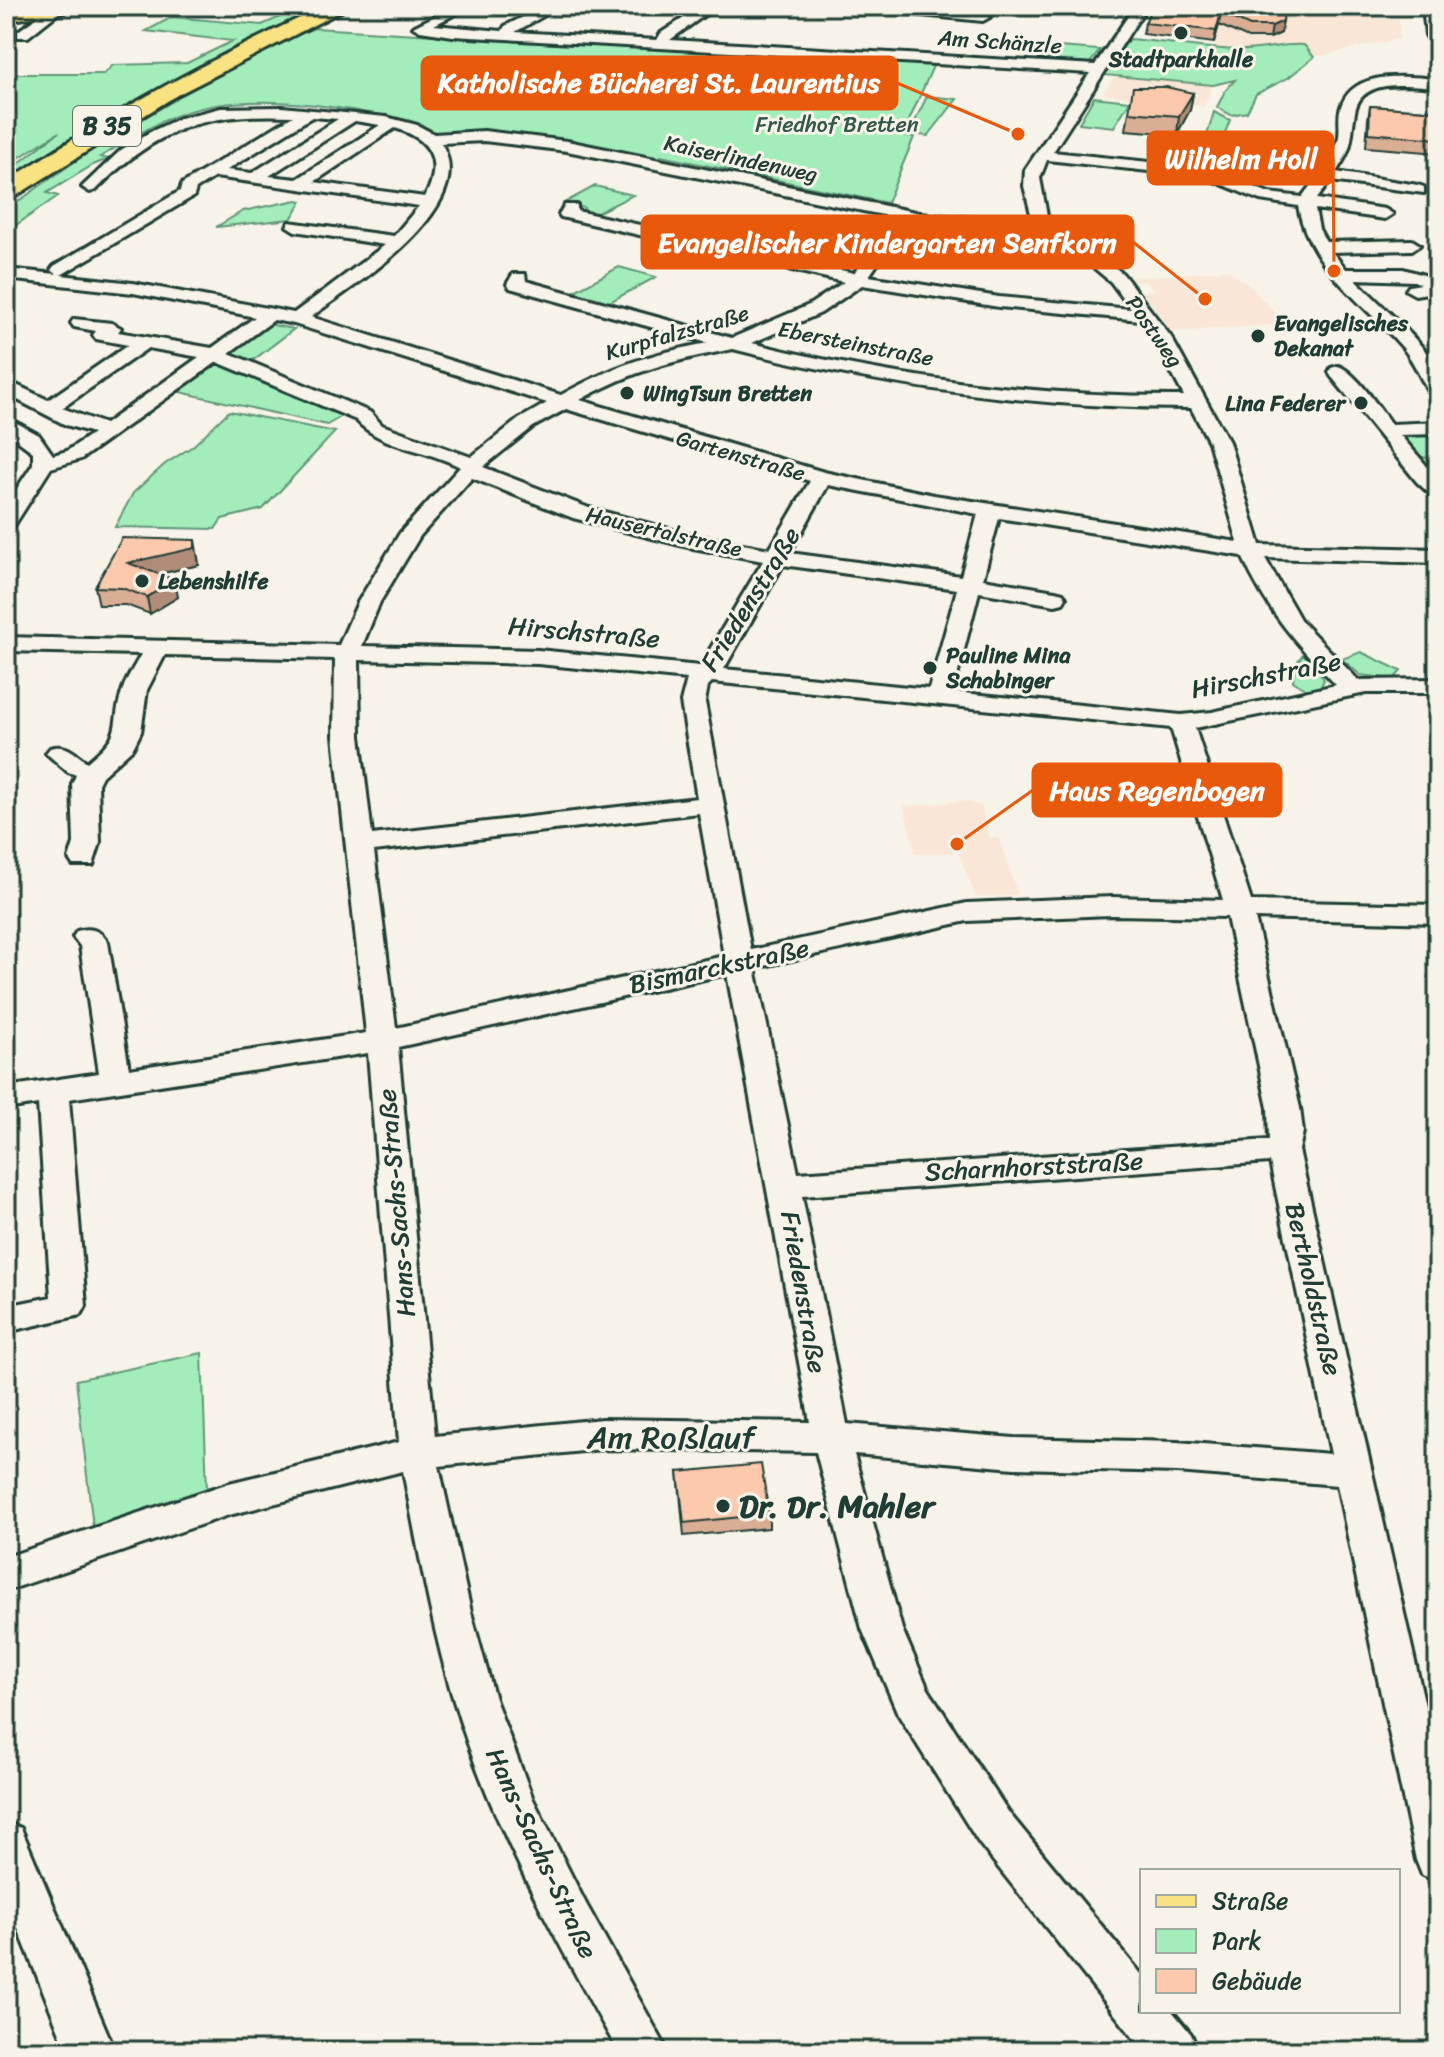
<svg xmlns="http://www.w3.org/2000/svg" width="1444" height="2057" viewBox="0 0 1444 2057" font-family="Sriracha,sans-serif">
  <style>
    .built { fill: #f9e6d6 }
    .green { fill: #a3edbb; stroke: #619578; stroke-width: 2 }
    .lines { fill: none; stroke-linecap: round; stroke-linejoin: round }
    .street-casing { stroke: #1f3d34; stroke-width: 6 }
    .primary-casing { stroke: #1f3d34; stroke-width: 6 }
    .street { fill: #f7f3e8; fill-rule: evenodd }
    .primary { fill: #f8e281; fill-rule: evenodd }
    .wall { fill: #daad95; stroke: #1f3d34; stroke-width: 2 }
    .shaded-wall { fill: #b18d79; stroke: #1f3d34; stroke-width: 2 }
    .building { fill: #fdc9ad; stroke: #1f3d34; stroke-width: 2 }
    .poi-dot { fill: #1f3d34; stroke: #f7f3e8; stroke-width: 3 }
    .labels { text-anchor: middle; stroke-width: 6; stroke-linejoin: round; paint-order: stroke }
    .far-street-label { font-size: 22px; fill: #1f3d34; stroke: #f7f3e8 }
    .far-poi-label { font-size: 22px; font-weight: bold; fill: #1f3d34; stroke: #f7f3e8; text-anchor: start }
    .far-park-label { font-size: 22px; fill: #335748; stroke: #f7f3e8 }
    .shield { fill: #f7f3e8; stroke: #60746a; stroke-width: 2 }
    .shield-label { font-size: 24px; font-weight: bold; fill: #1f3d34 }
    .street-label { font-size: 26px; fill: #1f3d34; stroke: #f7f3e8 }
    .near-street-label { font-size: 32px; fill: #1f3d34; stroke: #f7f3e8 }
    .near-poi-label { font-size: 32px; font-weight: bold; fill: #1f3d34; stroke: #f7f3e8; text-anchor: start }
    .leader { fill: none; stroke: #e8590c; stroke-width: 3 }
    .callout-dot { fill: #e8590c; stroke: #f7f3e8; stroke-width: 3 }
    .callout { fill: #e8590c; stroke: #e8590c; stroke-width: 3 }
    .callout-label { font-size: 28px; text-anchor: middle; font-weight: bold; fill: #fff }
  </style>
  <rect width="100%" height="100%" fill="#f7f3e8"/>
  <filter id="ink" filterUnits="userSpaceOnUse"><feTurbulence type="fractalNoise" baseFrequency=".0125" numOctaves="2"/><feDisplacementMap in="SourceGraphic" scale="16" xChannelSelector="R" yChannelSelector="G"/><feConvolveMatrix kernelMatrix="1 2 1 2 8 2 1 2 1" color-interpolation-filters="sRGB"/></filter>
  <g filter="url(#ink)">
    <!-- built -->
    <path class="built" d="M1226,7L1399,19V39L1314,57L1304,45L1285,43L1275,48L1241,50L1215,46Z
      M1115,77L1185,80L1213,85L1204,106L1102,94Z
      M1228,270L1251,287L1286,324L1172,332L1142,292L1153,290L1146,281L1134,282L1130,278Z
      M966,801L981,806L989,837H998L1018,895L976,897L958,852L915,854L904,806Z"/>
    <!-- green -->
    <path class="green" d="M305,6H326C217,60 107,112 6,182V173L59,132L6,166V74H104L113,65L187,63L233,41L146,31L172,17L262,25Z
      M314,28L934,64L904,132V136L914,137L887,203L661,156L657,159L572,143L486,133H434L402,122L406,120C333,106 240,88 170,118C146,128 123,144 100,157L108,159L93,165L47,193L58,196L6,232V210L101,143L175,100L166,98L295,32L302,33Z
      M1129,39C1167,42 1205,49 1242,50C1265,50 1283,43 1304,45L1314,57L1288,78L1256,94L1247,112L1231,115L1217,107L1225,91L1235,80L1213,85L1104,75Z
      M1045,46L1100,50L1090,63L1038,60Z
      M927,96L957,99L928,136L909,134Z
      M1094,97L1130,101L1114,127L1079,123Z
      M1214,112L1230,120L1220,146L1218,164L1199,162Z
      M595,186L633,195L591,216L581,214L584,208L564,203Z
      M297,200L302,201L291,219L216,227L243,211Z
      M619,267L656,277L608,303L571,293Z
      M262,323L294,329L248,364L222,352Z
      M215,360L349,412L327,425L171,390Z
      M229,411L335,432L263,509L222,519L215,529L115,527L133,493L165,464L193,446Z
      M1403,433L1431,436L1438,445V470L1427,458L1407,453L1399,437Z
      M1361,652L1401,671L1394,679L1360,675L1342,659Z
      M1303,654L1320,672L1324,680L1320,687L1308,691L1293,681L1295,665Z
      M202,1353L207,1490L93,1527L76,1380Z"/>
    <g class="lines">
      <defs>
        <path id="street" d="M53,6L66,7L28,37H18V31Z
          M455,6H471L434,25L502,31L505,26L545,6H561L515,32L657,40L661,33L702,6H717L670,40L1095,65L1135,6H1147L1053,152L1207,168L1269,193L1302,197C1315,179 1332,162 1338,141C1341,130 1338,120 1340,110C1351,68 1406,77 1438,79V87C1412,86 1361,76 1355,112C1350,141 1354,146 1336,172L1418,185L1424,187V193L1330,181L1317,199L1385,209L1393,214L1385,219L1315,209L1319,229L1326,242L1412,240L1420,245L1412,250L1332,252L1346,269H1403L1438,279V288L1434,292L1415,295L1406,290L1409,286L1421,284L1414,281L1355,279C1373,298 1433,350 1438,373C1440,380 1438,390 1438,398L1431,396C1421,380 1415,363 1403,348C1364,302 1309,268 1298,206L1260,200L1204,177L1047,160L1040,178L1049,226L1087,244L1123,274L1171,337L1229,442L1260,545L1438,549V563L1265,558L1301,621L1358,680L1438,679V693H1366L1195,728L1251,901L1438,905V923L1255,918L1300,1108L1303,1132L1299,1150L1438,1763V1881L1422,1875L1416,1860L1337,1485L1177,1472L1014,1468L854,1454L902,1629L928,1689L1009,1813L1142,1975V2011H1172L1191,2034L1198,2051H1144L979,1843L898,1714L862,1629L816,1452L602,1449L439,1466L471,1612L495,1699L533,1799L586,1904L668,2051H618C555,1938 490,1823 453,1698C431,1624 418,1547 403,1471L229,1515L6,1591V1557L229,1483L399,1442L368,1053L69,1099L86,1306L81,1315L6,1332V1306L51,1297L38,1104L6,1109V1087L99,1073L80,946L73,937L77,931C91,927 100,930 108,942L129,1069L366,1033L334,736L335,659L165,655L147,690L141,732L133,748L102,776L98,784L100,843L93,865H73L69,859L74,843L72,784L76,775L68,772L46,753L50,748C67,743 74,753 87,762C127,730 109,729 123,689C127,677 135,666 141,654L6,651V637L339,645L358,602L400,533L460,467C427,449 381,448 356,420L217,362L81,459L51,468L14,526L6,527V505L33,464V452L6,432V417L39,435L53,455L67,451L93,433L66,425L6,394V380L48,400L128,345L96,339L93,335L96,331L74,327L71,323L74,319L112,323L121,328L118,332L212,348L255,317L133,293L6,279V269L57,274L51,270L54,266L180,191L182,184L293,116C206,112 157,127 96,190L90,192L82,187L121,150L150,132L180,118L221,108L282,107L386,117L417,125L434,134L484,131L567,141L930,215L1033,222L1024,186L1025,170L1090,73L453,36L420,31L413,27ZM312,117L338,119L252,173L227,170ZM355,121L380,125L297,179L269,176ZM395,128C432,139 443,162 425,197L314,182ZM484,141L567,151L893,217L854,273L577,211V205H565L559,214L561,217L844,282L809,305L732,338L526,281L525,274H513L507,284L510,288L708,343C649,354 613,366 561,395L311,317C352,286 482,208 441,143ZM215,177L419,206L394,236L289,222L287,226L295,231L385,245L294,313L133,283L61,275L194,196L196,189ZM908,220L930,225L1038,233L1075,252L1111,282L1131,309L999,297L869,276ZM862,285L999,307L1140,320L1153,338L1184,396C1038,397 894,378 752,343L821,313ZM274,320L294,324L547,403L519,419L471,457L382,425L370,412L229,353ZM148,348L199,357L105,424L62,408ZM733,349C884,387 1035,408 1191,408L1209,442L1238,542L934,495L824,472L580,400C634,370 672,361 733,349ZM566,409L810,481L770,549L688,534L589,508L483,467L533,427ZM472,478L573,518L688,547L763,561L700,666L538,650L362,646L380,602L420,536ZM828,485L978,514L961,576L790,553ZM999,518L1242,556C1267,611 1295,642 1336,685L1212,712L1181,715L953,692L979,592L1055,605L1063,603L1066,598L1063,593L1055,591L983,579ZM783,565L957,589L929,689L724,669ZM359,660L538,664L687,679L681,702L697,798L372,835L360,736ZM712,682L1171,728L1223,900L1112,897L967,903L751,950L705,702L708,686ZM699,813L724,956L396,1028L374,851ZM1112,915L1227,917L1268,1108L1269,1140L798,1173L755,968L967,921ZM727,974L810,1422L602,1419L435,1436L398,1047ZM1270,1162L1331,1454L1177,1442L1014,1438L847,1424L802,1196Z
          M863,6H909L983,13L990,17L983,21L869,10Z
          M1423,6H1435L1438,48L1433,47L1426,35Z
          M1338,366C1355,371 1380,409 1391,424L1438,422V434L1400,435L1438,479V497L1431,495L1417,482L1331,376L1329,372L1331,368Z
          M6,1822L21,1828L115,2051H67L6,1898Z"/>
        <path id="primary" d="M27,6H73L64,12L6,21V9Z
          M326,6H351L177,95L14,197L6,199V182C108,114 215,56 326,6Z"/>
      </defs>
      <!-- street casing -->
      <use href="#street" class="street-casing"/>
      <!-- primary casing -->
      <use href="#primary" class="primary-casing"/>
      <!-- street -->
      <use href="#street" class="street"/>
      <!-- primary -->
      <use href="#primary" class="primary"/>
    </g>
    <!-- wall -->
    <path class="wall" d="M1284,6L1281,33L1270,38H1248L1219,25L1214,43L1143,34L1145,23Z
      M1193,93L1190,110L1177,134L1126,130L1129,112Z
      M1370,106L1438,111V153L1366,147L1368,119Z
      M198,557L199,565L158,574L178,597L150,614L126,605H99L95,587Z
      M678,1472L769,1514V1528L684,1536Z"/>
    <!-- shaded-wall -->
    <path class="shaded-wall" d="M1221,13L1219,25L1214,43L1216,31Z
      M1283,21L1281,33L1270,38L1272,26Z
      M1193,93L1190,110L1177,134L1179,116Z
      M195,540L199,565L132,580L128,563Z
      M175,580L178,597L150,614L147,597Z"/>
    <!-- building -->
    <path class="building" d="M1152,6H1284L1283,21L1272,26H1250L1221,13L1216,31L1145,23Z
      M1133,87H1166L1193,93L1179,116L1129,112Z
      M1370,106L1438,111V139L1369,133Z
      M122,538L195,540V548L128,563L175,580L147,597L122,588L95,587Z
      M761,1464L769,1514L684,1523L678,1472Z"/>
  </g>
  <!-- markers -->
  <g class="poi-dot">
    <circle cx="1181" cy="33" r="8"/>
    <circle cx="1258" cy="336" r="8"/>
    <circle cx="627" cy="393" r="8"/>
    <circle cx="1361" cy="403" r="8"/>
    <circle cx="142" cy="581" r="8"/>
    <circle cx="930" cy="668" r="8"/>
    <circle cx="723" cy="1506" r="8"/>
  </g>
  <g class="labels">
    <!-- far-street labels -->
    <g class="far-street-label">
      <text transform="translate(1000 41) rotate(4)" y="8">Am Schänzle</text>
      <text transform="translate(741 158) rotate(12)" y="8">Kaiserlindenweg</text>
      <text transform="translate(1155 331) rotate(55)" y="8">Postweg</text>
      <text transform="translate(677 332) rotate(-16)" y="8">Kurpfalzstraße</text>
      <text transform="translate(856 343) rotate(11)" y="8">Ebersteinstraße</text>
      <text transform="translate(741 455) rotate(16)" y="8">Gartenstraße</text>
      <text transform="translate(664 531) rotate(13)" y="8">Hausertalstraße</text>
    </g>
    <!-- far-poi labels -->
    <g class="far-poi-label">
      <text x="1181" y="67" text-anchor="middle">Stadtparkhalle</text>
      <text x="1274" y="331">Evangelisches<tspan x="1274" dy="25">Dekanat</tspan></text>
      <text x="643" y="401">WingTsun Bretten</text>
      <text x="1345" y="411" text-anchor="end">Lina Federer</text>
      <text x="158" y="589">Lebenshilfe</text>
      <text x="946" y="663">Pauline Mina<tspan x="946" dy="25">Schabinger</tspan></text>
    </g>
    <!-- far-park labels -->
    <g class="far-park-label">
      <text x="837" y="132">Friedhof Bretten</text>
    </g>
    <!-- shield labels -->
    <rect class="shield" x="73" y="106" width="68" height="40" rx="6"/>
    <g class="shield-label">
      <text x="107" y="134">B 35</text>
    </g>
    <!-- street labels -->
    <g class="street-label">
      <text transform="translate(750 599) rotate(-58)" y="9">Friedenstraße</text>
      <text transform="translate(584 632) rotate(5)" y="9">Hirschstraße</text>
      <text transform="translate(1266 675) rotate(-11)" y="9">Hirschstraße</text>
      <text transform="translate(719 966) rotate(-12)" y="9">Bismarckstraße</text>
      <text transform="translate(1034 1166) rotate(-3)" y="9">Scharnhorststraße</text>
      <text transform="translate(396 1203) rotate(-95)" y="9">Hans-Sachs-Straße</text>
      <text transform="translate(1314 1289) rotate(77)" y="9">Bertholdstraße</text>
      <text transform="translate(804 1292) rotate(80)" y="9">Friedenstraße</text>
      <text transform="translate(542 1853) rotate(65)" y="9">Hans-Sachs-Straße</text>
    </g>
    <!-- near-street labels -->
    <g class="near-street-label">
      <text x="671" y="1448">Am Roßlauf</text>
    </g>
    <!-- near-poi labels -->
    <g class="near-poi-label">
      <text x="739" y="1517">Dr. Dr. Mahler</text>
    </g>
  </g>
  <!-- callouts -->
  <path class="leader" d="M1018 134L897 83M1334 271L1333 158M1205 299L1133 242M957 844L1033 790"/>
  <g class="callout-dot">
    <circle cx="1018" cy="134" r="8"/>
    <circle cx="1334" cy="271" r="8"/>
    <circle cx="1205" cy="299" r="8"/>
    <circle cx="957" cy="844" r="8"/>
  </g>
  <g class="callout">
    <rect x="422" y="57" width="475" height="52" rx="8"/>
    <rect x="1148" y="132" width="185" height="52" rx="8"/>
    <rect x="642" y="216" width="491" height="52" rx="8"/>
    <rect x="1033" y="764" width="248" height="52" rx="8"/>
  </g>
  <g class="callout-label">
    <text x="659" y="92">Katholische Bücherei St. Laurentius</text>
    <text x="1241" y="168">Wilhelm Holl</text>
    <text x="887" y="252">Evangelischer Kindergarten Senfkorn</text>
    <text x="1157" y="800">Haus Regenbogen</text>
  </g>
  <!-- margin -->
  <rect width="1444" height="2057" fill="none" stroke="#f7f3e8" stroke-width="32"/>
  <rect x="16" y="16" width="1412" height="2025" fill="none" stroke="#1f3d34" stroke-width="3" filter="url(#ink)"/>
  <!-- legend -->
  <rect x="1140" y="1869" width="260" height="144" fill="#f7f3e8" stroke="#a1aaa0" stroke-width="2"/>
  <rect x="1156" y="1895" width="40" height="12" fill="#f8e281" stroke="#a1aaa0" stroke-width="2"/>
  <text x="1212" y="1909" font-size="24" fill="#1f3d34">Straße</text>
  <rect x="1156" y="1929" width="40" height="24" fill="#a3edbb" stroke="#a1aaa0" stroke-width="2"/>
  <text x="1212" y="1949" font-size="24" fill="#1f3d34">Park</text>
  <rect x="1156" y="1969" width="40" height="24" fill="#fdc9ad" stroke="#a1aaa0" stroke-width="2"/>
  <text x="1212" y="1989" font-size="24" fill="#1f3d34">Gebäude</text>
</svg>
